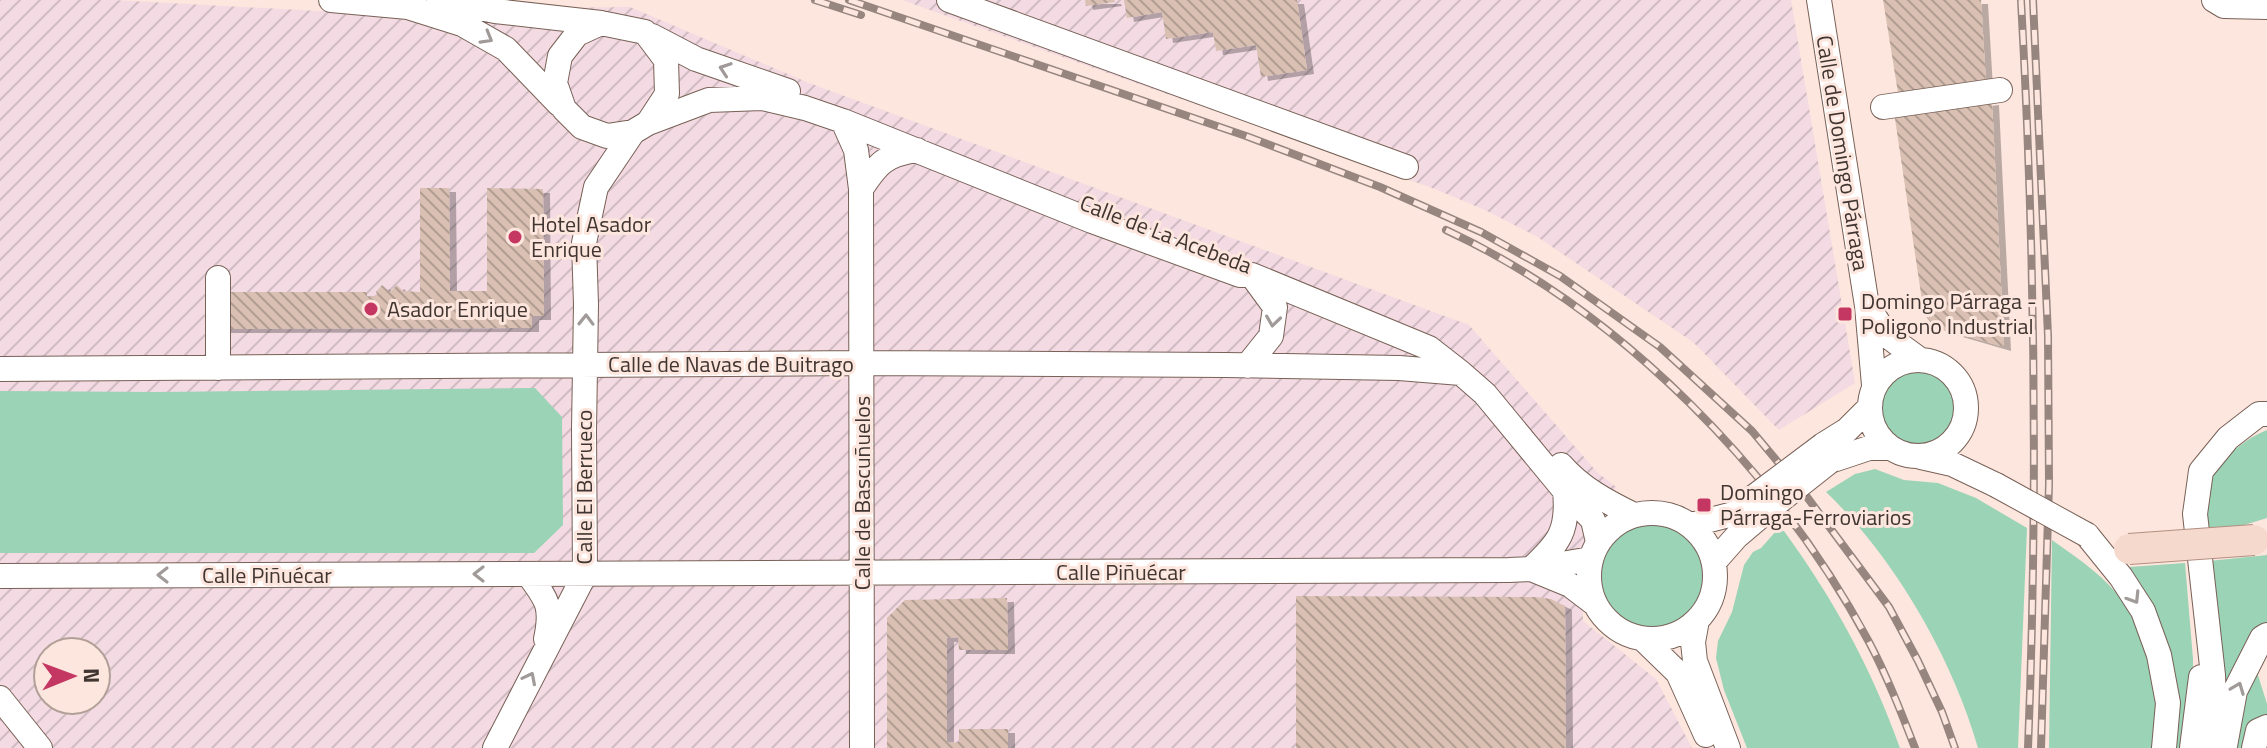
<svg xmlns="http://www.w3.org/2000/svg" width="2267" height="748" viewBox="0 0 2267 748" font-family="'Titillium Web',sans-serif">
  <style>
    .industrial { fill: url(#industrial-furrows); fill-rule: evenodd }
    .green { fill: #9ad3b5 }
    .building { fill: url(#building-back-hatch); filter: url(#shadow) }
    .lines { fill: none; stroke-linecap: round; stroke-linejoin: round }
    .minor-casing { stroke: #786157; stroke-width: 26 }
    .minor { stroke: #fff; stroke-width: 24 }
    .rail-casing { stroke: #978680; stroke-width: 8 }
    .rail { stroke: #fde6dd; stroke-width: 5; stroke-dasharray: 15; stroke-linecap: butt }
    .minor-bridge-casing { stroke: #786157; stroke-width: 26; stroke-linecap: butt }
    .major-bridge-casing { stroke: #b28f80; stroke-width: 32; stroke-linecap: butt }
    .minor-bridge { stroke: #fff; stroke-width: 24 }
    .major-bridge { stroke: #f6d9cd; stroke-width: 30 }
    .oneway { stroke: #a09a98 }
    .poi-dot { fill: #c53763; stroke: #fde6dd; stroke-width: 3 }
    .labels { text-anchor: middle; stroke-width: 6; stroke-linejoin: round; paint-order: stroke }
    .street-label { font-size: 22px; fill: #403531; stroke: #fde6dd }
    .poi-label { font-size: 22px; fill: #403531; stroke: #fde6dd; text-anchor: start }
  </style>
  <defs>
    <pattern id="industrial-furrows" width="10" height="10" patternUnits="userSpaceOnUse" patternTransform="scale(2)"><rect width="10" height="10" fill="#f3dae3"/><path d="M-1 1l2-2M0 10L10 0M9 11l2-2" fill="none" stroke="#d1bcc3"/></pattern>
    <pattern id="building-back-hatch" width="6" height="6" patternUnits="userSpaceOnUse" patternTransform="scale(2)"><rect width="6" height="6" fill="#d9c0b3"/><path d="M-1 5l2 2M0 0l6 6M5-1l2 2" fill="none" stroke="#b19d92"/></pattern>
    <filter id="shadow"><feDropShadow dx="7" dy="4" stdDeviation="0" flood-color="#0004"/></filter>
  </defs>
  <rect width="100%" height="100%" fill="#fde6dd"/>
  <!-- industrial -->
  <path class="industrial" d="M0,0H113L318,11L630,7L809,83L1469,325L1597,472L1616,487L1582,546L1583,621L1656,679L1692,748H0ZM48,652H96V700H48Z
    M902,0H1791L1855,383L1779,430L1693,342L1536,236L1485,210L1435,189Z"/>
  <!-- green -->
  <path class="green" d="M1882 408a36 36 0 1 1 72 0a36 36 0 1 1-72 0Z
    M535,388L562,417L563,525L534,553H0V391L157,392Z
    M2267,430V518L2228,530L2205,535C2206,522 2205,509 2206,497C2211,466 2240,441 2267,430Z
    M1875,469L1904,480L1938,483L1976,498L2027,528L2018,748H1978C1952,657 1894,557 1826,492L1855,474Z
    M1601 576a51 51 0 1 1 102 0a51 51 0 1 1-102 0Z
    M1777,530L1784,531C1834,600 1871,667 1900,748H1747L1724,690L1716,658L1718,641L1732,612L1744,565L1753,552L1761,548Z
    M2052,540C2079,559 2107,578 2126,605C2153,644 2160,702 2153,748H2049Z
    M2267,555V629L2225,697L2209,561Z
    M2185,563L2193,659V692L2185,748H2171L2153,611L2141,584L2129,567Z
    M2257,672L2267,704V748H2229L2239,699Z"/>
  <!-- building -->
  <path class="building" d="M1085,0H1114L1115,2L1086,6Z
    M1124,0H1297L1307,70L1261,77L1256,45L1216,51L1213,32L1166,39L1162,12L1127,18Z
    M1883,0H1981L1986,84L1899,99Z
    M1992,101L2004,347L1942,329L1931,323L1924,314L1894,112Z
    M420,188H449L450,291H487V188L543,189L544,316H532V328L224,329V292H367V297L374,296L377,294L376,292L382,285L390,292L397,285L403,291L420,292Z
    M1296,596L1535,597L1551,599L1565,606L1566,748H1296Z
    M1007,598L1008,650H959L958,637L947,638V743L959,742V729H1008V748H887V618L905,600Z"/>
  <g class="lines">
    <defs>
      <path id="minor" d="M331,0L408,7L462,24L506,49L559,104
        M439,0L495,11L601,23
        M949,0L1406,167
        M1819,0L1867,306L1874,385
        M2214,0L2224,6L2267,7
        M652,36L696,59L788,91
        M1883,107L2000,90
        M843,121L856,150L861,189L862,748
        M648,123L667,94L666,60L645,32L601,23L577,34L560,56L555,83L564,109L582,127L607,136L633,132L648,123L709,100L762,98L805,108L843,121L1092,221L1240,275H1252L1429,348L1461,373L1485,394L1565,491L1593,520L1598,542
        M861,189C878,163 885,155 917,150
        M1871,311L1886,335L1919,359
        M1870 408a48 48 0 1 1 96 0a48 48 0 1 1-96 0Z
        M1247,366L1271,336L1275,307L1253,277
        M218,368V278
        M0,369L862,363L1225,365L1399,368L1461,373
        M1823,445L1847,430L1869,408
        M1921,457L1952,464L1996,485
        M1830,461L1869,448H1889
        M1561,465C1581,488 1607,502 1634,515
        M1589 576a63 63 0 1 1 126 0a63 63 0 1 1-126 0Z
        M1691,525L1733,514L1751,499
        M2087,535L2121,577L2143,611L2159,655L2168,703L2164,748
        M1714,562L1737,536L1763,514
        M1531,569C1559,543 1569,531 1565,491
        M1531,569L1570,585L1595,604
        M528,574C547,600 553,606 546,639
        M0,576L1509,570L1531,569L1591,559
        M1697,620L1693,642L1695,661L1728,748
        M1643,639L1678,673L1706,735
        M0,698L40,748
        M2225,746L2235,691L2262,638L2267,635
        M495,748L585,574L584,430L586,304L584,243L596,187L633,132
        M2192,748L2201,677
        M2216,748L2213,675L2195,514L2201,471L2228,438L2259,414H2267
        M2254,748L2258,731L2267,727"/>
    </defs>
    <!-- minor casing -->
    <use href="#minor" class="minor-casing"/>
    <!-- minor -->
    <use href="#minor" class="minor"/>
    <defs>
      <path id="rail" d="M815,0L861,15
        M849,0L1246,136L1380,187L1481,232L1560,276L1660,347L1752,431L1807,497L1889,607L1918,661L1942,712L1955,748
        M2021,0C2035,249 2038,499 2028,748
        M2033,0L2048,336L2049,484L2041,748
        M1446,230C1622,312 1778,472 1869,642C1887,676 1901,712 1915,748"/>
    </defs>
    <!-- rail casing -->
    <use href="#rail" class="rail-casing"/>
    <!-- rail -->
    <use href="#rail" class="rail"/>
    <defs>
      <path id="minor-bridge" d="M1996,485L2087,535
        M1751,499L1823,445
        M1763,514L1830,461"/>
      <path id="major-bridge" d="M2129,549L2254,540"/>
    </defs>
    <!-- minor-bridge casing -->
    <use href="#minor-bridge" class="minor-bridge-casing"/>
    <!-- major-bridge casing -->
    <use href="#major-bridge" class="major-bridge-casing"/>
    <!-- minor-bridge -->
    <use href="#minor-bridge" class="minor-bridge"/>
    <!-- major-bridge -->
    <use href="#major-bridge" class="major-bridge"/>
  </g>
  <!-- one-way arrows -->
  <defs><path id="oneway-chevron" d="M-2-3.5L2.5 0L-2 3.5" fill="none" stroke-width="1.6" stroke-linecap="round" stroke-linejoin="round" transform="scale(2)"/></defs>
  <g class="oneway">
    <use href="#oneway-chevron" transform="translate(487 38) rotate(30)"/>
    <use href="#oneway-chevron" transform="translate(725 69) rotate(-161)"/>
    <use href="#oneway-chevron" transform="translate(586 320) rotate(-89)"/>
    <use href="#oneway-chevron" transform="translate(1273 321) rotate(98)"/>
    <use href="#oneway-chevron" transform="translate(479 574) rotate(-180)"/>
    <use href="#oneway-chevron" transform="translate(163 575) rotate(-180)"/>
    <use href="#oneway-chevron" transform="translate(2134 598) rotate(58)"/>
    <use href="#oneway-chevron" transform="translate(530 678) rotate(-63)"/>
    <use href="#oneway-chevron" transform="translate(2238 688) rotate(-69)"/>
  </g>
  <!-- markers -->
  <g class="poi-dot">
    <circle cx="515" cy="237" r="8"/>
    <circle cx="371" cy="309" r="8"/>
    <rect x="1837" y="306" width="16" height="16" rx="4"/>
    <rect x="1696" y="497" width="16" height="16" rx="4"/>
  </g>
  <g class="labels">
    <!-- street labels -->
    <g class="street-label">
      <text transform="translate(1843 153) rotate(81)" y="8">Calle de Domingo Párraga</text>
      <text transform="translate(1166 234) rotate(21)" y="8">Calle de La Acebeda</text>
      <text x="731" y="372">Calle de Navas de Buitrago</text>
      <text transform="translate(584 487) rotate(-90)" y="8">Calle El Berrueco</text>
      <text transform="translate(862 493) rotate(-90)" y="8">Calle de Bascuñuelos</text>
      <text x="1121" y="580">Calle Piñuécar</text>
      <text x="267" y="583">Calle Piñuécar</text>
    </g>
    <!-- poi labels -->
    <g class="poi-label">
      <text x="531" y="232">Hotel Asador<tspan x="531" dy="25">Enrique</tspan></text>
      <text x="1861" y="309">Domingo Párraga -<tspan x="1861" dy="25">Poligono Industrial</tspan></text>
      <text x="387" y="317">Asador Enrique</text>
      <text x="1720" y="500">Domingo<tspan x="1720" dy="25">Párraga-Ferroviarios</tspan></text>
    </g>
  </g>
  <!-- north arrow -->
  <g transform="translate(72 676) rotate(89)"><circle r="38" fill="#fde6dd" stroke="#b19f98" stroke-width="2"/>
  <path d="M0-6L14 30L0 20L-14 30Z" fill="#c53763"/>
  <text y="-12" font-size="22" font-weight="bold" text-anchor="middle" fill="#403531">N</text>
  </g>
</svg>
